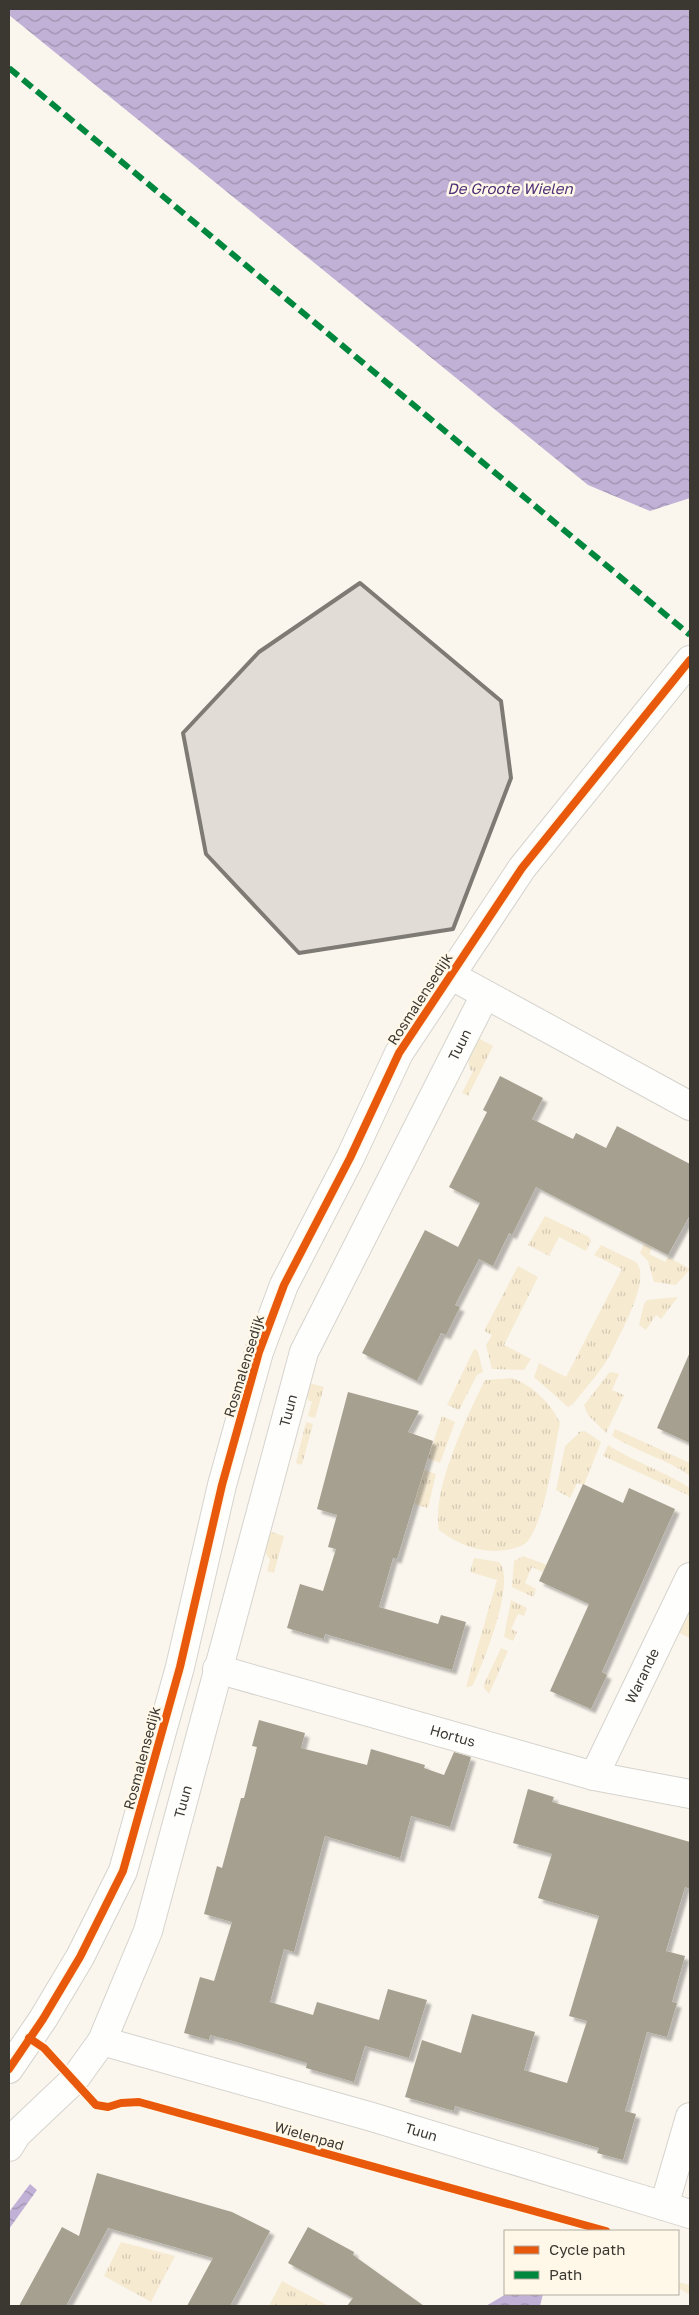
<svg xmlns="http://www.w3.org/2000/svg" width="699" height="2315" viewBox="0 0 699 2315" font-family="'Golos Text',sans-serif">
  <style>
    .grass { fill: url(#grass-tufts) }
    .water { fill: url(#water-waves) }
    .building { fill: #a6a090; filter: url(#shadow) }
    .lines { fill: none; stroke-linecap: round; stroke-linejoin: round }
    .minor-casing { stroke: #d6d3cd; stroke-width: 30 }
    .minor { stroke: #fefefc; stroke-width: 28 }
    .quiet { stroke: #00873e; stroke-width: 6; stroke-dasharray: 12 6; stroke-linecap: butt }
    .cycleway-casing { stroke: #fff8e9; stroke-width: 11 }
    .cycleway { stroke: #e8590c; stroke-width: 8 }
    .marked { fill: #7e7a74; fill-opacity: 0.2; stroke: #7e7a74; stroke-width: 4; stroke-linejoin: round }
    .labels { text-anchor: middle; stroke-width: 5; stroke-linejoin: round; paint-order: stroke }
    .street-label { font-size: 14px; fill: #3b3832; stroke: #fff8e9 }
    .water-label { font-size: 15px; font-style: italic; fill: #503177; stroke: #fff8e9 }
  </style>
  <defs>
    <pattern id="grass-tufts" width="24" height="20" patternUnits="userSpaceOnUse" patternTransform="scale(1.25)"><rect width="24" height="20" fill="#f6ead1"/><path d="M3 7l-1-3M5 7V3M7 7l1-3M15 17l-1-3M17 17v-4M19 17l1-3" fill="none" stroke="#d4c9b4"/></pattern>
    <pattern id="water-waves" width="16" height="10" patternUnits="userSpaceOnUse" patternTransform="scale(1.25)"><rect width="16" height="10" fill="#c1b1d6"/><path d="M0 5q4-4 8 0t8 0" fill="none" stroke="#9e91ae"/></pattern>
    <filter id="shadow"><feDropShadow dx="4.5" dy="4.5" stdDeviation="1" flood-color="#0004"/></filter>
  </defs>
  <rect width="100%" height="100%" fill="#faf6ee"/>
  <!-- grass -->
  <path class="grass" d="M478,1038L493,1046L468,1096L462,1093L473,1071L470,1070L467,1055Z
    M545,1216L589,1237L591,1241L586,1251L559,1237L549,1256L528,1245Z
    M644,1244L652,1248L649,1254L665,1262L668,1257L690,1269L676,1285L654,1282L648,1261L640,1253Z
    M601,1245L636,1262C652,1279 619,1335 612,1351C603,1370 585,1388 573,1404L568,1407L534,1377L539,1363L566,1377L622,1269L594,1255Z
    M518,1266L538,1277L504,1345L531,1359L524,1370L492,1369L486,1345L492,1335L484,1331Z
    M678,1297L661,1319L656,1315L646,1330L639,1325L644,1304L647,1300Z
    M474,1349L478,1351L483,1372L477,1375L459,1410L447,1405Z
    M612,1372L619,1374L612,1390L624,1395L606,1433L588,1415L584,1405L609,1373Z
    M512,1378C532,1385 551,1403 560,1423C553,1456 547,1510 530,1538C527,1544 521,1546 515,1548C488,1556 461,1547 439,1530C431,1491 467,1416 485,1380Z
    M305,1382L324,1387L315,1418L308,1416L312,1401H309L303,1389Z
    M442,1416L455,1422L440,1463L428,1458Z
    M306,1422L313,1424L302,1465L296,1463Z
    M615,1429L690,1463V1476C667,1459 637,1452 612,1436Z
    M585,1431L601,1442L584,1485L577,1483L570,1498L556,1490L565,1446L578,1434V1432Z
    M608,1445C634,1462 664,1471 690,1488V1496L603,1456Z
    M424,1470L436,1474L428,1508L414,1504Z
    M265,1530L284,1536L274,1573L267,1571L270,1560L261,1546Z
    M523,1556L547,1565L543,1572L532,1567L525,1583L536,1589L533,1597L512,1587L514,1561Z
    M474,1558L499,1562C517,1581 483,1663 473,1685L469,1687H466L497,1580L470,1572Z
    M690,1598V1638L675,1631Z
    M511,1600L527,1608L524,1616L518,1614L511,1629L517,1632L513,1641L504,1637Z
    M501,1648L508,1651L489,1694L484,1688V1684Z
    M121,2242L175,2256L151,2302L104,2276Z
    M282,2281L329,2306H269Z
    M678,2282L690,2285V2295L678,2288Z"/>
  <!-- water -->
  <path class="water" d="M9,9H690V498L650,511L588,485L9,15Z
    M30,2184L37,2190L9,2229V2212Z
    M506,2294H543L540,2306H486Z"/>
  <!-- building -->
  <path class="building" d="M500,1076L543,1098L532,1119L573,1139L576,1133L606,1148L617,1126L690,1164V1215L668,1255L536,1187L512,1235L509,1233L493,1266L479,1259L455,1305L460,1307L446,1335L441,1333L417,1381L362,1353L425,1230L458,1247L480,1203L449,1187L487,1112L483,1110Z
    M690,1352V1443L657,1428Z
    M348,1392L419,1411L408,1432L433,1441L397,1559L393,1558L379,1607L438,1624L441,1615L466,1622L452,1670L325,1634L324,1639L287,1628L300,1584L323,1591L336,1549L328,1547L337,1515L317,1509Z
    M583,1484L623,1503L629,1488L675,1509L602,1672L607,1675L591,1709L550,1691L589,1604L539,1581Z
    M259,1720L305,1733L301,1748L367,1765L371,1749L425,1765L424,1768L444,1775L454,1752L471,1757L450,1827L411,1816L400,1858L325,1836L294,1952L284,1949L270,2002L313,2015L317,2002L379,2020L388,1989L427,2000L409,2058L365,2046L354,2082L306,2068L307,2063L233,2041L210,2035L209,2040L184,2033L200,1977L214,1981L232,1922L204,1914L217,1866L222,1868L241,1798H244L257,1747L252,1746Z
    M528,1789L554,1797L552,1802L690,1842V1889L685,1887L666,1951L685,1956L672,2002L677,2003L667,2037L647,2032L625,2111L636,2114L623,2160L597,2153L599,2148L548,2133L455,2106L454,2111L405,2097L422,2040L461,2053L472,2014L535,2032L524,2070L567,2083L587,2021L569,2016L599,1916L538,1898L552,1854L513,1843Z
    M97,2173L232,2212L270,2231L230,2306H187L213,2258L108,2228L66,2306H19L62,2227L79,2236Z
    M308,2227L354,2252L353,2255L424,2306H347L353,2298L288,2263Z"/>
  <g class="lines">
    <defs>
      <g id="minor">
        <path d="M450,975L690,1106"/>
        <path id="s1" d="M217,1669L594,1776L690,1794"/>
        <path id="s2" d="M594,1776L690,1577"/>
        <path id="s3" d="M102,2041L372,2117L690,2214"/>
        <path d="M9,2069L43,2019L80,1957L123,1871L180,1667L222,1485L259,1352L284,1285L350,1158L399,1053L522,868L690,660"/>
        <path id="s4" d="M9,2147L17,2134L74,2080L102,2041L148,1931L304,1352L485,995"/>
        <path d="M664,2206L690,2117"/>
      </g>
    </defs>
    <!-- minor casing -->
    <use href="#minor" class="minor-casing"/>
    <!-- minor -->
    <use href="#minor" class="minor"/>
    <!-- quiet -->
    <path class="quiet" d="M9,68L690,635"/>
    <defs>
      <path id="cycleway" d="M29,2038L44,2048L96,2105L108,2107L121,2103L139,2102L606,2231
        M9,2069L43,2019L80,1957L123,1871L180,1667L222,1485L259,1352L284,1285L350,1158L399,1053L522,868L690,660"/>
    </defs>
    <!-- cycleway casing -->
    <use href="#cycleway" class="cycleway-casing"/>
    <!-- cycleway -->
    <use href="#cycleway" class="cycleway"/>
  </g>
  <!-- marked area -->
  <path class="marked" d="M360,583L501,701L511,778L453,929L299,953L206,854L183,733L259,652Z"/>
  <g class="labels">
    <!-- street labels -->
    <g class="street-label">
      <text transform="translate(420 999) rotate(-57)" y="5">Rosmalensedijk</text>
      <text dy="5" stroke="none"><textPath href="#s4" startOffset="1205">Tuun</textPath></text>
      <text transform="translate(244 1366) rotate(-73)" y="5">Rosmalensedijk</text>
      <text dy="5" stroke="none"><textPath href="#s4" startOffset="800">Tuun</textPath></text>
      <text dy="5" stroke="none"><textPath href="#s2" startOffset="111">Warande</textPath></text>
      <text dy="5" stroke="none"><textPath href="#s1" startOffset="245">Hortus</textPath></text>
      <text transform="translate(142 1758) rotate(-75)" y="5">Rosmalensedijk</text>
      <text dy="5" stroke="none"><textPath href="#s4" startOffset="395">Tuun</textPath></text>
      <text dy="5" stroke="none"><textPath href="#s3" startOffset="332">Tuun</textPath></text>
      <text transform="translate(309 2136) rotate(16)" y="5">Wielenpad</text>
    </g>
    <!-- water labels -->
    <g class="water-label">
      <text x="510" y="194">De Groote Wielen</text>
    </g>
  </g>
  <!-- border -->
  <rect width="699" height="2315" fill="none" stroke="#3b3832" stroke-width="20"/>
  <!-- legend -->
  <rect x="504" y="2230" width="175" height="65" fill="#fff8e9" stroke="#b1aba0"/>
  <rect x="514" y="2246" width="25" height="8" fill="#e8590c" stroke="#b1aba0"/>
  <text x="549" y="2255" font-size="15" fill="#3b3832">Cycle path</text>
  <rect x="514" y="2271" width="25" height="8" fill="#00873e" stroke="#b1aba0"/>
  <text x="549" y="2280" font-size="15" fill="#3b3832">Path</text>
</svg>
